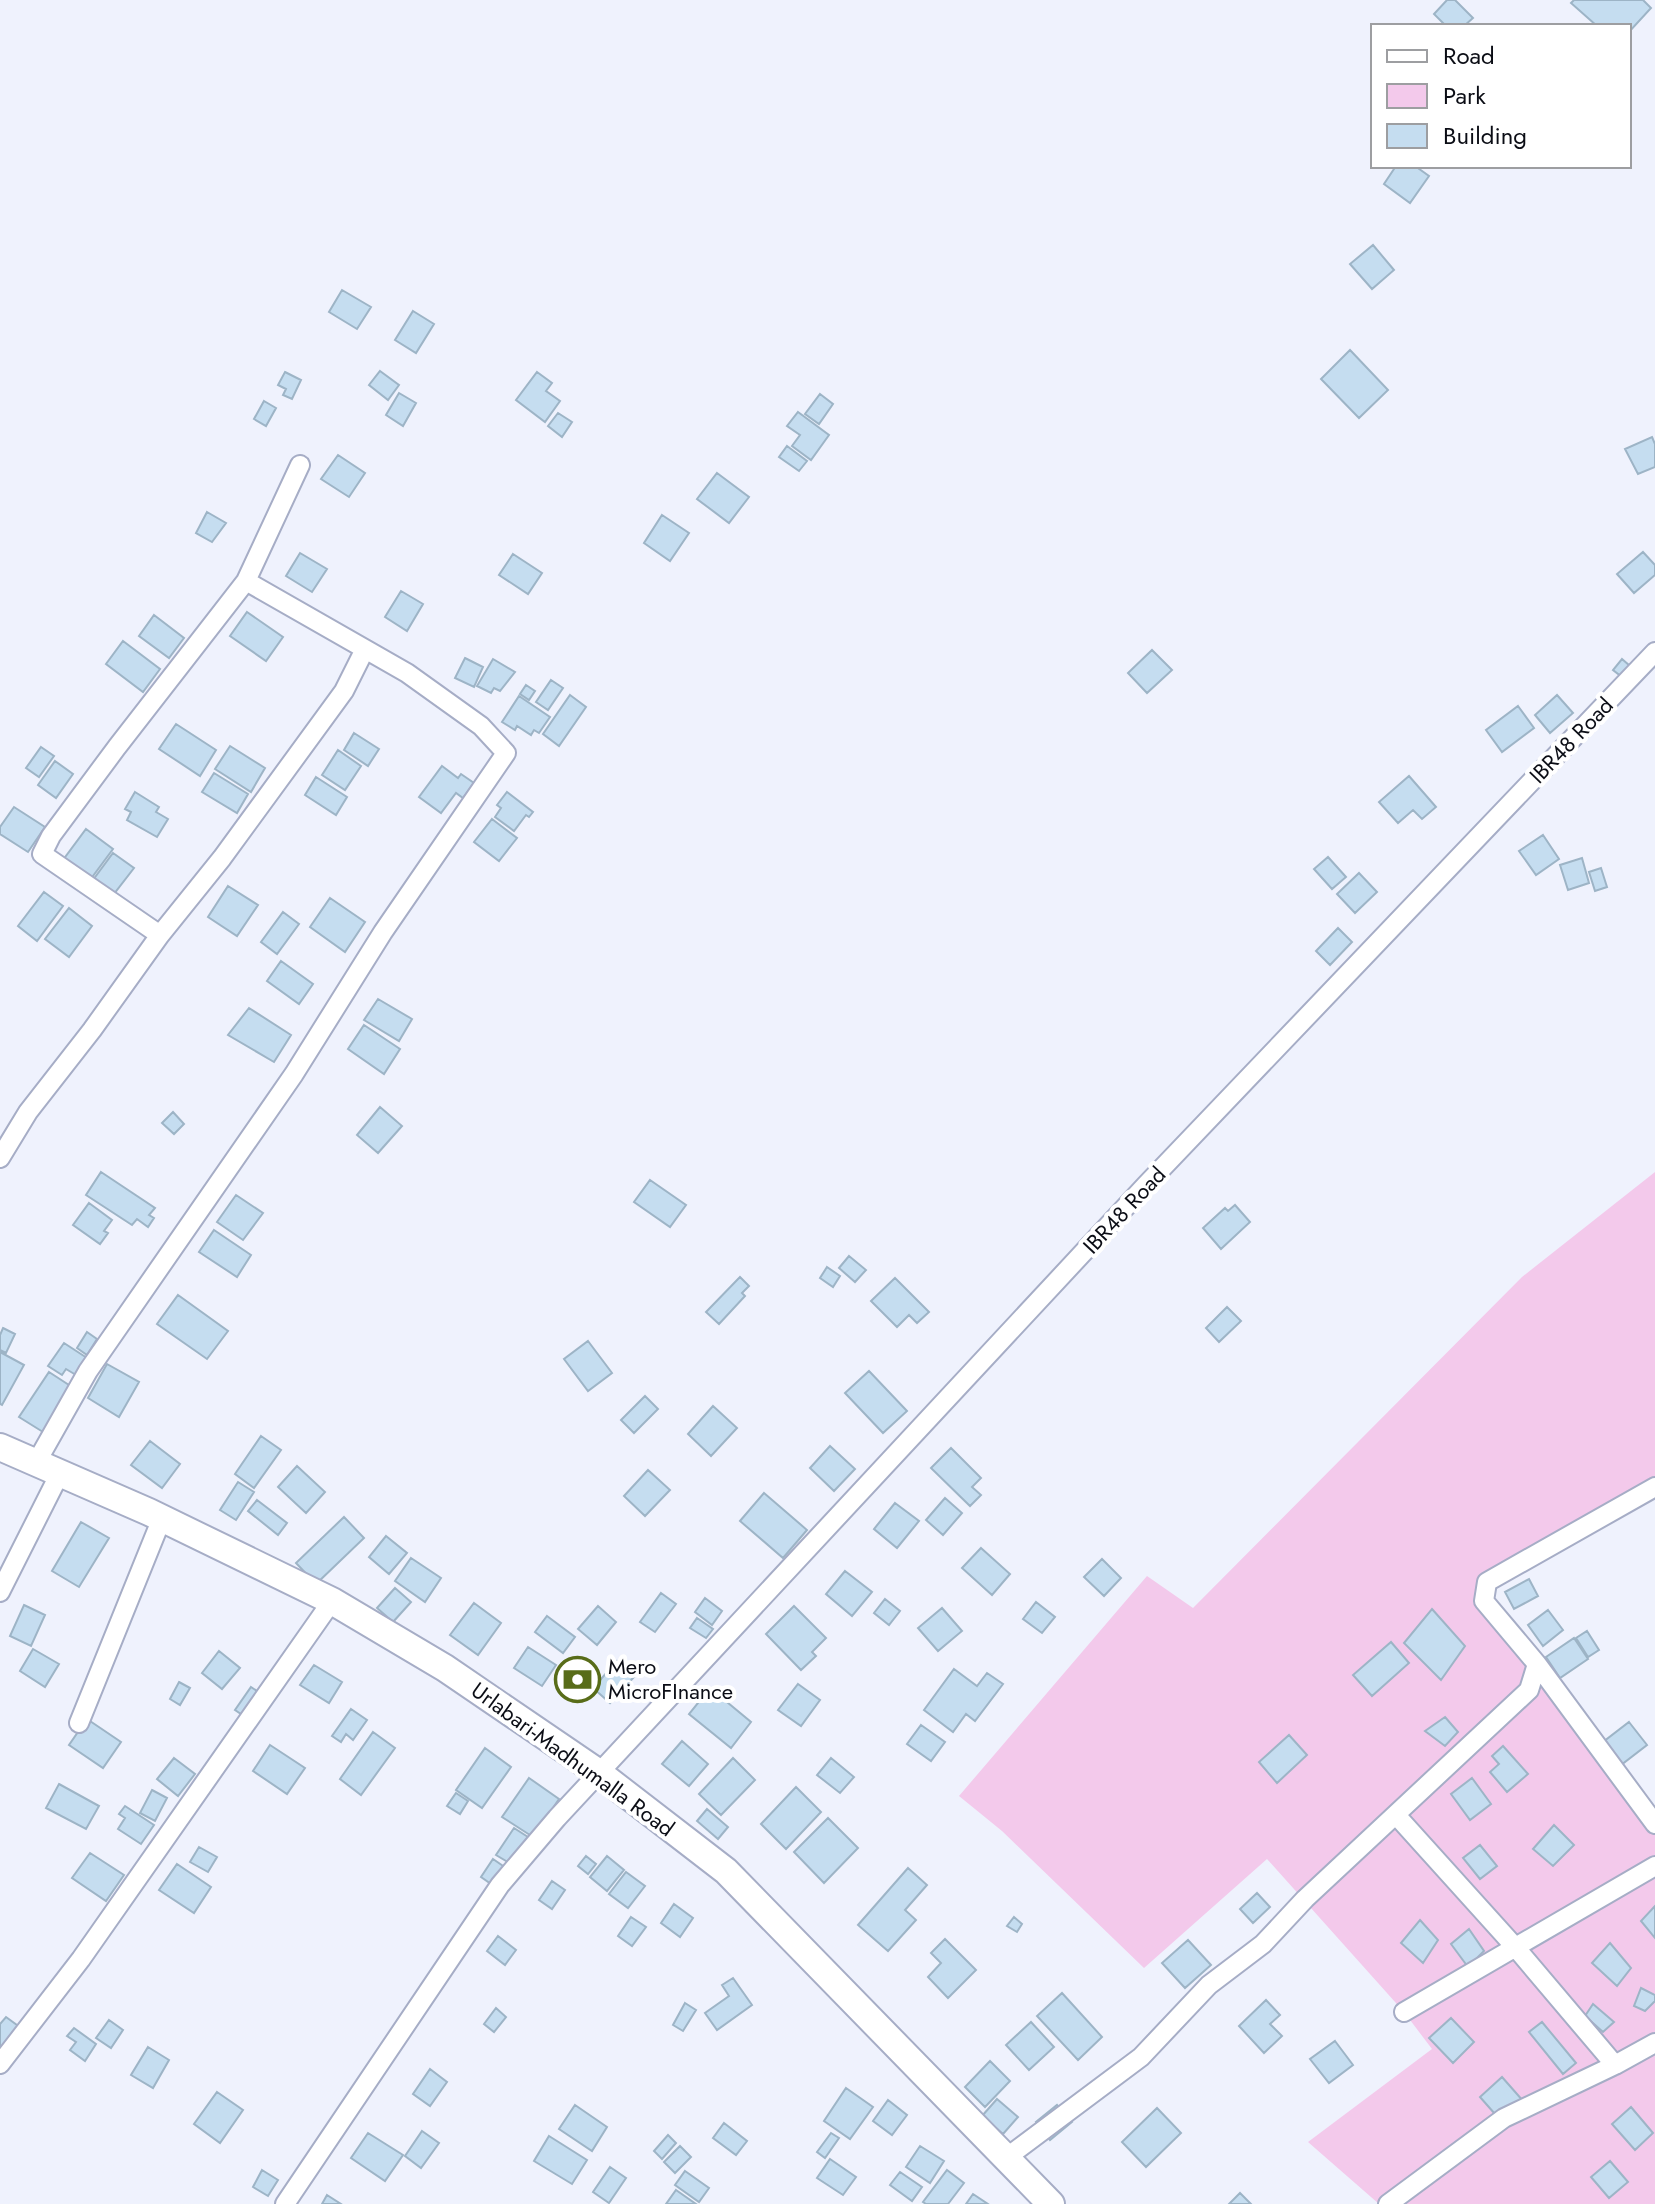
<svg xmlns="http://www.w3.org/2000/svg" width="1655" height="2204" viewBox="0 0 1655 2204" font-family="Jost,sans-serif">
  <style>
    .green { fill: #f3c9eb }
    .building { fill: #c5ddf0; stroke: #9db4c6; stroke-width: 2 }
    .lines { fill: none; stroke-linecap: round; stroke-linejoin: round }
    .street-casing { stroke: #a6adc6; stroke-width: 22 }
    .secondary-casing { stroke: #a6adc6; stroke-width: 30 }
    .street { stroke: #fff; stroke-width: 18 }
    .secondary { stroke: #fff; stroke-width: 26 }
    .labels { text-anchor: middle; stroke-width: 8; stroke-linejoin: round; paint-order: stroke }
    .street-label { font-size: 22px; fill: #0b0d15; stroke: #fff }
    .poi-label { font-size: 22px; fill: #0b0d15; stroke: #fff; text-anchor: start }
  </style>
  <rect width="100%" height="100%" fill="#eff2fd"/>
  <!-- green -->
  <path class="green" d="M1655,1172V1487L1487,1582L1484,1601L1655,1822V2204H1379L1308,2142L1432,2049L1404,2012L1267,1859L1144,1968L1002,1831L959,1796L1147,1576L1193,1608L1522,1277Z"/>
  <!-- building -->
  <path class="building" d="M1447,0H1455L1473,18L1464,26H1446L1434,14Z
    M1574,0H1643L1651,8L1629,32V26H1597L1571,3Z
    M1396,166H1415L1429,176L1410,203L1384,184Z
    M1373,245L1394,270L1372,289L1350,264Z
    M342,290L371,307L357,329L329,312Z
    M413,311L434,324L416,353L395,340Z
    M1350,350L1388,390L1359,418L1321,379Z
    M380,371L399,385L388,400L369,385Z
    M285,372L301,380L292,399L283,395L286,389L278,385Z
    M537,372L552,383L546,391L560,401L545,422L516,400Z
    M399,393L416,403L403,426L386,415Z
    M820,394L833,404L819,424L805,414Z
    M264,401L276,408L266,426L254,419Z
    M798,412L829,435L811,460L792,446L800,435L787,426Z
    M558,413L572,422L562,437L548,426Z
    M1652,437L1655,444V467L1638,474L1625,449Z
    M787,446L807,461L799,471L779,457Z
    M338,455L365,473L349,497L321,479Z
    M717,473L749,497L729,523L697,499Z
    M207,512L226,523L212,542L196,533Z
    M662,515L689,533L670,561L644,543Z
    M1643,552L1655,565V575L1634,593L1617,574Z
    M300,553L327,569L312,592L286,576Z
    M513,554L542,573L528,594L499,575Z
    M401,591L423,604L407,631L385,617Z
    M247,612L283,637L266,661L230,636Z
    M154,615L184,638L169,658L139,636Z
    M123,641L160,669L143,692L106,664Z
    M1152,650L1172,670L1147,693L1128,673Z
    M465,658L483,667L474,687L455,678Z
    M493,659L515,672L500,691L494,688L491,693L477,686Z
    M1622,659L1630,666L1622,677L1613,670Z
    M551,680L563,688L548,710L536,702Z
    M526,685L535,691L529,700L520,694Z
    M570,695L586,707L559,746L543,734Z
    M1557,695L1573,713L1550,733L1535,715Z
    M519,696L550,717L539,733L534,730L531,735L517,726L515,730L502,722Z
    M1518,706L1534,728L1502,752L1486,730Z
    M176,724L216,750L200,776L159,749Z
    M354,733L379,749L368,766L344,750Z
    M230,746L265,768L251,792L215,769Z
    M41,747L54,756L39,777L26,768Z
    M338,750L361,766L345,790L322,775Z
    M55,761L73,774L56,798L38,785Z
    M442,766L458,778L461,774L474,783L463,798L456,793L441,813L419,797Z
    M214,773L248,794L237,813L202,792Z
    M1409,776L1436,807L1422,819L1413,810L1398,823L1379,802Z
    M316,777L347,797L336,815L305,795Z
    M135,792L159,807L156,812L168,819L157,837L127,820L131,812L125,809Z
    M507,792L533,812L529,817L526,815L514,831L495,817L501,808L497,805Z
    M14,807L45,827L28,852L0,834V827Z
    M492,819L517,838L499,861L474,842Z
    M86,829L113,849L87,884L60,864Z
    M1543,835L1559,859L1536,875L1519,851Z
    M113,853L134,868L110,899L90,884Z
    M1328,857L1346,877L1332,889L1314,869Z
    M1582,858L1589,883L1568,890L1560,865Z
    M1601,868L1607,887L1595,891L1589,872Z
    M1359,873L1377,892L1355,913L1337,894Z
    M228,886L258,905L237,936L208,917Z
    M44,892L63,906L37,941L18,926Z
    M330,898L365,922L345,952L310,927Z
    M69,908L92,926L69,957L45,939Z
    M283,912L299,924L277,954L261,942Z
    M1338,928L1352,942L1330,965L1316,951Z
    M281,961L313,984L299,1004L267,981Z
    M378,999L412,1019L399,1041L364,1020Z
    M249,1008L291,1035L274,1062L228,1035Z
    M364,1025L400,1049L384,1074L348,1049Z
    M380,1107L402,1126L378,1153L357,1135Z
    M173,1112L184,1124L174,1134L162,1123Z
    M101,1172L155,1208L149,1215L154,1218L148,1227L137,1219L132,1225L86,1195Z
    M650,1180L686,1205L670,1227L634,1202Z
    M236,1195L263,1213L243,1240L217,1222Z
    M89,1203L112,1220L104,1231L108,1233L100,1244L73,1225Z
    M1235,1205L1250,1222L1221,1249L1203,1228L1225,1208L1228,1211Z
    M214,1230L251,1255L237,1277L199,1252Z
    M849,1256L866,1270L855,1282L839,1268Z
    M827,1267L840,1276L833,1287L820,1278Z
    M740,1277L749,1286L742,1293L745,1296L719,1324L706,1312Z
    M895,1278L929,1312L917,1323L909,1315L897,1327L871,1301Z
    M178,1295L228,1331L207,1359L157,1324Z
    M1227,1307L1241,1321L1219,1342L1206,1328Z
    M3,1328L15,1334L6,1353L0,1350V1335Z
    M87,1332L97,1339L87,1355L77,1348Z
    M588,1341L612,1373L588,1391L564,1359Z
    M64,1343L87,1358L76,1375L66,1369L62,1375L48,1366Z
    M0,1352L24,1365L2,1405L0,1404Z
    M107,1364L139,1382L119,1417L88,1398Z
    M869,1371L907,1411L883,1433L845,1393Z
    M49,1372L72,1387L43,1432L19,1417Z
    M645,1396L658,1409L634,1433L621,1420Z
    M713,1406L737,1428L711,1456L688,1434Z
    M261,1436L281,1450L254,1488L235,1474Z
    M150,1441L180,1464L162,1488L131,1465Z
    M830,1446L855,1469L834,1491L810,1468Z
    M951,1448L981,1478L972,1487L981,1495L970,1506L931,1468Z
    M297,1466L325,1492L306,1513L278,1487Z
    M648,1470L670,1490L645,1516L624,1496Z
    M238,1482L254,1492L236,1520L220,1510Z
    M764,1493L807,1530L783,1558L740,1521Z
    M945,1498L962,1513L943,1535L926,1520Z
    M257,1500L287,1523L278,1535L248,1511Z
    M895,1503L919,1521L897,1548L874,1529Z
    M344,1517L364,1538L316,1584L296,1563Z
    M81,1522L109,1538L79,1587L52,1571Z
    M386,1536L407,1553L389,1574L369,1557Z
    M981,1548L1010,1574L992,1595L962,1568Z
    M411,1558L441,1578L425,1602L395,1581Z
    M1102,1559L1121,1578L1104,1596L1084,1577Z
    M845,1571L872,1592L852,1616L826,1594Z
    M1529,1579L1538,1596L1514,1609L1505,1592Z
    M395,1588L411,1602L393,1622L377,1608Z
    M661,1593L676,1604L655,1632L640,1622Z
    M705,1598L722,1611L712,1625L695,1612Z
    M885,1599L900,1611L889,1625L874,1613Z
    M1036,1602L1055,1617L1042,1633L1023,1619Z
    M474,1603L501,1623L478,1655L450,1635Z
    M24,1605L45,1615L31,1646L10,1636Z
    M598,1606L616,1622L597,1645L578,1629Z
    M794,1606L826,1638L812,1652L816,1656L801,1670L766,1634Z
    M942,1608L962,1631L938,1651L918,1628Z
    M1432,1609L1465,1646L1441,1680L1404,1643Z
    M1548,1610L1563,1630L1543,1646L1528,1625Z
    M547,1616L575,1637L563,1653L535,1632Z
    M697,1618L713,1629L706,1638L690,1628Z
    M1587,1631L1599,1650L1588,1657L1576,1638Z
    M1574,1638L1588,1659L1560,1678L1546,1657Z
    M1391,1642L1409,1663L1372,1696L1353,1675Z
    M528,1647L556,1665L542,1686L514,1668Z
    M33,1649L59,1664L45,1687L20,1671Z
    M219,1651L240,1668L222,1689L202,1673Z
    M617,1661L634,1677L610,1703L593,1688Z
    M314,1665L342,1682L329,1703L300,1685Z
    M954,1669L977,1686L987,1673L1003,1684L975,1721L966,1714L953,1732L924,1710Z
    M179,1682L190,1688L180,1705L170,1699Z
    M798,1684L820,1700L801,1726L778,1710Z
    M251,1687L263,1695L247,1718L235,1710Z
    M710,1688L751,1722L731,1748L689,1714Z
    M351,1709L367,1720L353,1740L346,1734L341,1742L332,1736Z
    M1445,1717L1458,1732L1445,1746L1425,1731Z
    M87,1719L121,1742L103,1768L69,1745Z
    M1629,1722L1647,1745L1621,1765L1603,1742Z
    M921,1725L945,1742L931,1761L907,1744Z
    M373,1732L395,1748L361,1795L340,1779Z
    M1289,1735L1307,1755L1277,1783L1259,1762Z
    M682,1741L708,1764L689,1786L662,1764Z
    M270,1745L305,1768L287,1794L253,1771Z
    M1503,1746L1528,1774L1507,1792L1490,1772L1499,1764L1492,1756Z
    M485,1748L511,1767L482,1808L456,1790Z
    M174,1758L195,1774L178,1796L157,1779Z
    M733,1758L755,1780L721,1815L699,1794Z
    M831,1758L854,1777L840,1793L817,1775Z
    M529,1778L559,1799L533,1837L502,1817Z
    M1472,1778L1491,1804L1470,1820L1451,1794Z
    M59,1784L99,1806L86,1829L46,1808Z
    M796,1787L821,1812L786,1849L761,1824Z
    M152,1790L167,1798L155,1821L140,1813Z
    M456,1793L468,1801L460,1814L447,1806Z
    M125,1806L154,1825L141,1844L118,1829L125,1818L119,1814Z
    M707,1809L728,1827L718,1839L697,1821Z
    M828,1818L858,1848L824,1883L794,1852Z
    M1554,1825L1574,1845L1553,1866L1533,1849Z
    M514,1828L528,1837L511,1864L496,1855Z
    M1480,1845L1497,1866L1480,1879L1463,1858Z
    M199,1847L217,1857L208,1872L190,1862Z
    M90,1853L124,1875L106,1901L72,1878Z
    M586,1856L596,1864L588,1874L578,1866Z
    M607,1856L624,1870L607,1891L590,1877Z
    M493,1859L506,1868L494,1886L481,1877Z
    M177,1864L211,1887L194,1913L159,1890Z
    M908,1868L927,1885L905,1910L916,1920L888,1951L858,1925Z
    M626,1872L645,1886L628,1908L609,1894Z
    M552,1881L565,1890L552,1909L539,1900Z
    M1257,1893L1270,1907L1253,1923L1240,1909Z
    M674,1904L693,1918L680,1937L661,1923Z
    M1655,1906V1938L1641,1921Z
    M631,1917L646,1927L632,1946L618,1936Z
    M1014,1917L1022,1924L1017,1932L1007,1926Z
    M1420,1920L1438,1940L1423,1963L1401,1943Z
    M1469,1929L1484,1951L1468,1967L1451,1944Z
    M498,1936L516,1950L505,1965L487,1951Z
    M945,1939L976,1970L948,1998L928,1977L941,1963L931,1953Z
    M1188,1940L1211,1965L1185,1988L1162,1963Z
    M1610,1943L1631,1968L1617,1986L1592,1963Z
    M733,1978L752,2005L717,2030L705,2013L729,1996L722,1985Z
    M1641,1988L1655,1995V2001L1645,2011L1634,2006Z
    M1062,1993L1102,2037L1078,2060L1037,2016Z
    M1266,2000L1280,2015L1270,2024L1282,2036L1264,2053L1239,2026Z
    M685,2003L696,2010L683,2031L673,2025Z
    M1593,2004L1614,2022L1603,2032L1585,2016Z
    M496,2008L506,2017L494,2032L484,2024Z
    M6,2017L21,2028L0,2056V2024Z
    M1451,2018L1474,2042L1453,2063L1429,2038Z
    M109,2020L123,2030L111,2048L96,2038Z
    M1031,2022L1054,2047L1029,2070L1006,2045Z
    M1542,2022L1576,2063L1563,2074L1529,2032Z
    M74,2028L96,2044L85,2061L70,2050L76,2042L67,2036Z
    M1335,2041L1353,2065L1329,2083L1310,2059Z
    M148,2047L169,2060L153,2088L131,2075Z
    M990,2061L1010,2081L985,2107L965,2087Z
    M430,2069L447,2082L430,2106L413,2094Z
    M1502,2077L1524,2102L1502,2122L1480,2097Z
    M846,2088L873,2107L850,2139L824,2121Z
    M217,2092L243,2110L220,2143L194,2124Z
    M997,2099L1018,2117L1003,2134L982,2116Z
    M888,2100L907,2115L892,2135L873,2121Z
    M575,2105L607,2127L592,2151L559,2129Z
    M1057,2105L1072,2122L1050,2140L1036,2122Z
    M1631,2107L1653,2133L1635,2150L1612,2124Z
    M1157,2108L1181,2133L1146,2167L1122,2142Z
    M724,2123L747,2141L736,2155L713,2138Z
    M422,2131L439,2143L421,2168L405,2156Z
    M368,2133L403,2155L385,2181L351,2158Z
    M831,2133L839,2138L825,2158L817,2152Z
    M668,2135L676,2143L662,2159L654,2151Z
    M549,2136L587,2160L572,2184L534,2161Z
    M680,2146L691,2157L675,2173L664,2162Z
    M920,2146L944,2161L930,2183L906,2167Z
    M830,2159L856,2177L843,2195L817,2178Z
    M1610,2161L1628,2182L1609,2198L1591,2177Z
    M610,2167L626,2178L609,2203L593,2192Z
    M262,2170L278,2180L268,2196L253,2187Z
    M947,2170L964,2183L948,2204H926L923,2202Z
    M685,2171L709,2188L699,2202L675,2185Z
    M900,2172L922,2187L912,2201L890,2185Z
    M676,2190L696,2204H666Z
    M1240,2193L1251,2204H1229Z
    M973,2194L988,2204H966Z
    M327,2195L341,2204H322Z"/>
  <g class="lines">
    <defs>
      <path id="street" d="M160,935L222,858L344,691L365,649L246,581
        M0,1158L28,1112L92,1030L160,935L42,854L51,836L117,747L246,581L300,465
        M36,1463L88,1371L294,1074L383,932L506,753L481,726L407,673L365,649
        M0,1592L60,1473
        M1537,1664L1655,1824
        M79,1723L162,1518
        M1396,1815L1516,1948L1615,2065
        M1404,2012L1655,1866
        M0,2064L81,1959L332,1601
        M1006,2158L1141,2057L1209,1985L1263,1944L1305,1899L1529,1690L1537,1664L1484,1601L1487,1582L1655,1487
        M285,2204L500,1885L557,1818L1146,1185L1655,652
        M1388,2204L1504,2118L1615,2065L1655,2043"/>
      <path id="secondary" d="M0,1447L149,1512L332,1601L445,1668L599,1773L726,1871L1051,2204"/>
    </defs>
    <!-- street casing -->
    <use href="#street" class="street-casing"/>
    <!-- secondary casing -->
    <use href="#secondary" class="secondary-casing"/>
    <!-- street -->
    <use href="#street" class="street"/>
    <!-- secondary -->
    <use href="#secondary" class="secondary"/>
  </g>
  <!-- icons -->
  <defs>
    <symbol id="bank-ring" viewBox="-11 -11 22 22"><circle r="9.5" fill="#fff" stroke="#586c19" stroke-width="1.5"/><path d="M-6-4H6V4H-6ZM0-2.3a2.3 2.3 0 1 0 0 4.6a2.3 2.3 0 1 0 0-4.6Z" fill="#586c19"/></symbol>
  </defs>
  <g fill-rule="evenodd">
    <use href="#bank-ring" x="552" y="1654" width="51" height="51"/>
  </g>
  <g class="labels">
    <!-- street labels -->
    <g class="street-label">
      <text transform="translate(1571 740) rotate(-46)" y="8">IBR48 Road</text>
      <text transform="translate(1124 1210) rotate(-47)" y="8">IBR48 Road</text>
      <text transform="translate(573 1759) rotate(36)" y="8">Urlabari-Madhumalla Road</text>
    </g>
    <!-- poi labels -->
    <g class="poi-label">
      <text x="608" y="1674">Mero<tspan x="608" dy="25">MicroFInance</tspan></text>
    </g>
  </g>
  <!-- legend -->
  <rect x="1371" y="24" width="260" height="144" fill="#ffffff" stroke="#9d9ea1" stroke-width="2"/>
  <rect x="1387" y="50" width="40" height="12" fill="#ffffff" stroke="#9d9ea1" stroke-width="2"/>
  <text x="1443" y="64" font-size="24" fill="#0b0d15">Road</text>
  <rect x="1387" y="84" width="40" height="24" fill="#f3c9eb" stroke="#9d9ea1" stroke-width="2"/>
  <text x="1443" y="104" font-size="24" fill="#0b0d15">Park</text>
  <rect x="1387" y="124" width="40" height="24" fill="#c5ddf0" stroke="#9d9ea1" stroke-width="2"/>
  <text x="1443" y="144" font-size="24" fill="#0b0d15">Building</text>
</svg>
